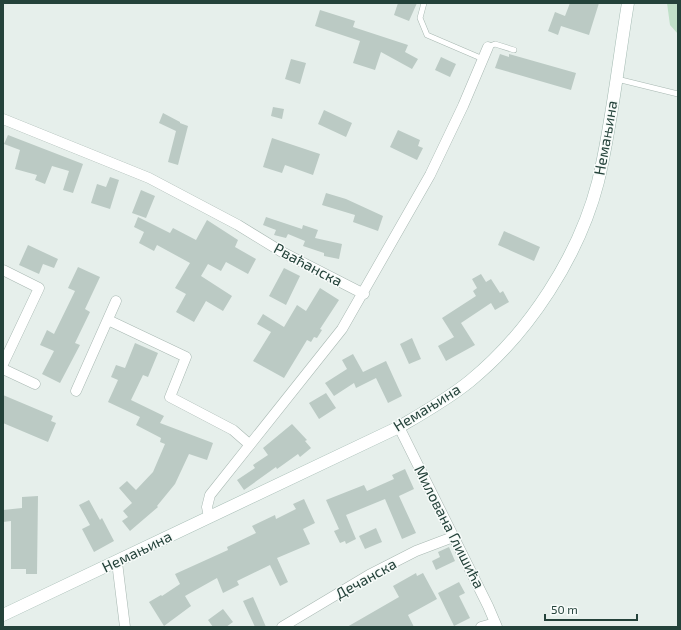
<svg xmlns="http://www.w3.org/2000/svg" width="681" height="630" viewBox="0 0 681 630" font-family="'Exo 2',sans-serif">
  <style>
    .green { fill: #bfe0c8 }
    .building { fill: #bbcac4 }
    .lines { fill: none; stroke-linecap: round; stroke-linejoin: round }
    .lane-casing { stroke: #a8b8b2; stroke-width: 6 }
    .street-casing { stroke: #a8b8b2; stroke-width: 11 }
    .secondary-casing { stroke: #a4bbb3; stroke-width: 13 }
    .lane { stroke: #fff; stroke-width: 5 }
    .street { stroke: #fff; stroke-width: 10 }
    .secondary { stroke: #fff; stroke-width: 12 }
    .labels { text-anchor: middle; stroke-width: 3; stroke-linejoin: round; paint-order: stroke }
    .street-label { font-size: 15px; fill: #24423a; stroke: #f7fbf9 }
  </style>
  <rect width="100%" height="100%" fill="#e6efeb"/>
  <!-- green -->
  <path class="green" d="M667,3H678V34L670,25Z"/>
  <!-- building -->
  <path class="building" d="M398,3H417L409,21L394,15Z
    M570,3H599L589,35L561,26L558,35L548,31L555,12L565,16Z
    M320,10L355,21L353,27L408,45L405,52L418,59L412,69L381,52L375,70L353,63L360,41L315,26Z
    M500,54L509,57V54L576,73L571,90L495,68Z
    M441,57L456,64L450,77L435,70Z
    M291,59L306,63L300,84L285,79Z
    M273,107L284,109L282,119L271,116Z
    M324,110L352,123L346,137L318,124Z
    M163,113L180,122V123L188,126L178,165L168,162L176,131L159,123Z
    M398,130L420,140L418,146L423,148L417,160L390,147Z
    M8,135L83,164L73,193L63,190L69,171L52,166L45,184L35,180L37,175L15,169L20,150L4,144Z
    M272,138L320,154L313,175L285,165L282,173L263,167Z
    M110,177L119,180L110,209L91,203L97,184L106,187Z
    M141,190L155,196L146,218L132,213Z
    M326,193L346,199L383,216L378,231L353,222L355,215L322,205Z
    M138,217L170,233L173,228L196,240L207,220L238,240L235,247L256,259L248,274L226,262L221,271L208,264L201,276L232,296L223,311L206,301L194,322L176,312L186,294L175,288L190,263L157,245L154,251L139,243L144,232L134,227Z
    M266,217L302,229L303,225L318,230L315,238L342,244L339,259L324,256V253L303,246L305,241L288,234L286,238L274,235L276,230L263,225Z
    M504,231L540,247L534,261L498,245Z
    M28,245L58,259L54,268L43,264L39,274L19,265Z
    M78,267L100,277L85,309L90,312L75,343L80,345L60,383L42,374L54,351L40,345L47,330L54,334L75,291L68,288Z
    M284,268L300,276L286,305L269,296Z
    M481,274L486,282L491,279L500,293L503,291L509,302L495,310L491,303L461,323L475,345L446,361L438,346L454,337L442,318L476,296L473,291L477,288L472,279Z
    M320,288L339,300L320,329L322,330L317,338L314,337L311,342L307,340L284,378L253,361L271,332L257,324L263,314L284,327L297,305L306,311Z
    M412,338L421,359L409,364L400,344Z
    M135,343L158,353L148,377L143,375L131,400L164,416L160,423L213,443L207,460L189,454L175,484L157,506L158,507L130,531L122,521L128,517L123,511L132,503L119,488L127,481L136,490L153,472L165,444L160,442L161,438L136,425L140,417L108,402L118,380L111,377L116,365L125,368Z
    M353,354L363,372L386,361L402,396L388,403L376,378L356,388L354,383L334,396L325,383L347,369L342,360Z
    M326,393L336,408L319,419L309,403Z
    M3,395L53,416L51,421L56,423L48,442L3,423Z
    M292,424L307,440L305,441L311,448L300,457L298,454L277,469L276,467L244,490L237,480L255,468L253,465L268,455L263,448Z
    M405,469L414,489L399,496L416,533L402,539L385,499L346,515L356,539L346,544L345,541L340,543L334,531L339,529L326,500L364,485L367,491L394,479L392,475Z
    M38,496L37,574H26V569H11V521L3,522V510L22,508V497Z
    M304,499L315,523L303,529L310,544L277,558L288,582L280,586L270,565L237,581L239,585L223,593L217,578L185,596L191,606L164,626L149,602L161,595L162,596L180,584L175,574L228,550L227,547L256,533L252,526L275,515L276,519L296,509L293,504Z
    M89,500L100,520L102,518L114,541L94,552L82,529L90,525L79,505Z
    M376,528L382,542L365,549L359,536Z
    M449,547L455,561L436,570L432,561L440,557L438,552Z
    M416,573L417,576L423,573L437,599L408,615L414,627H347L399,597L393,586Z
    M459,582L465,593L459,596L470,618L454,626L438,593Z
    M253,597L266,627H255L243,601Z
    M223,609L233,622L226,627H213L208,620Z"/>
  <g class="lines">
    <defs>
      <path id="lane" d="M424,3L420,18L427,35L483,59
        M488,47L495,44L514,50
        M617,79L678,94"/>
      <path id="street" d="M3,119L149,178L238,225L282,252L364,294
        M3,270L39,288L3,364
        M108,320L186,357L170,397L233,430L249,444
        M3,369L35,384
        M76,391L116,301
        M399,427L488,606L497,627
        M209,517L207,507L210,495L342,329L430,175L463,106L488,47
        M117,562L125,627
        M282,627L369,575L416,551L453,537
        M481,627L495,623"/>
      <path id="secondary" d="M3,615L399,427C423,413 448,399 470,381C529,333 579,256 598,182C612,124 618,63 628,3"/>
    </defs>
    <!-- lane casing -->
    <use href="#lane" class="lane-casing"/>
    <!-- street casing -->
    <use href="#street" class="street-casing"/>
    <!-- secondary casing -->
    <use href="#secondary" class="secondary-casing"/>
    <!-- lane -->
    <use href="#lane" class="lane"/>
    <!-- street -->
    <use href="#street" class="street"/>
    <!-- secondary -->
    <use href="#secondary" class="secondary"/>
  </g>
  <g class="labels">
    <!-- street labels -->
    <g class="street-label">
      <text transform="translate(606 138) rotate(-80)" y="5">Немањина</text>
      <text transform="translate(308 265) rotate(28)" y="5">Рваћанска</text>
      <text transform="translate(427 408) rotate(-32)" y="5">Немањина</text>
      <text transform="translate(449 527) rotate(63)" y="5">Милована Глишића</text>
      <text transform="translate(137 552) rotate(-26)" y="5">Немањина</text>
      <text transform="translate(366 579) rotate(-29)" y="5">Дечанска</text>
    </g>
  </g>
  <!-- border -->
  <rect width="681" height="630" fill="none" stroke="#24423a" stroke-width="8"/>
  <!-- scale -->
  <path d="M545 614v6h92v-6" fill="none" stroke="#24423a" stroke-width="2"/>
  <text x="551" y="614" font-size="12" fill="#24423a" stroke="#f7fbf9" stroke-width="3" paint-order="stroke">50 m</text>
</svg>
